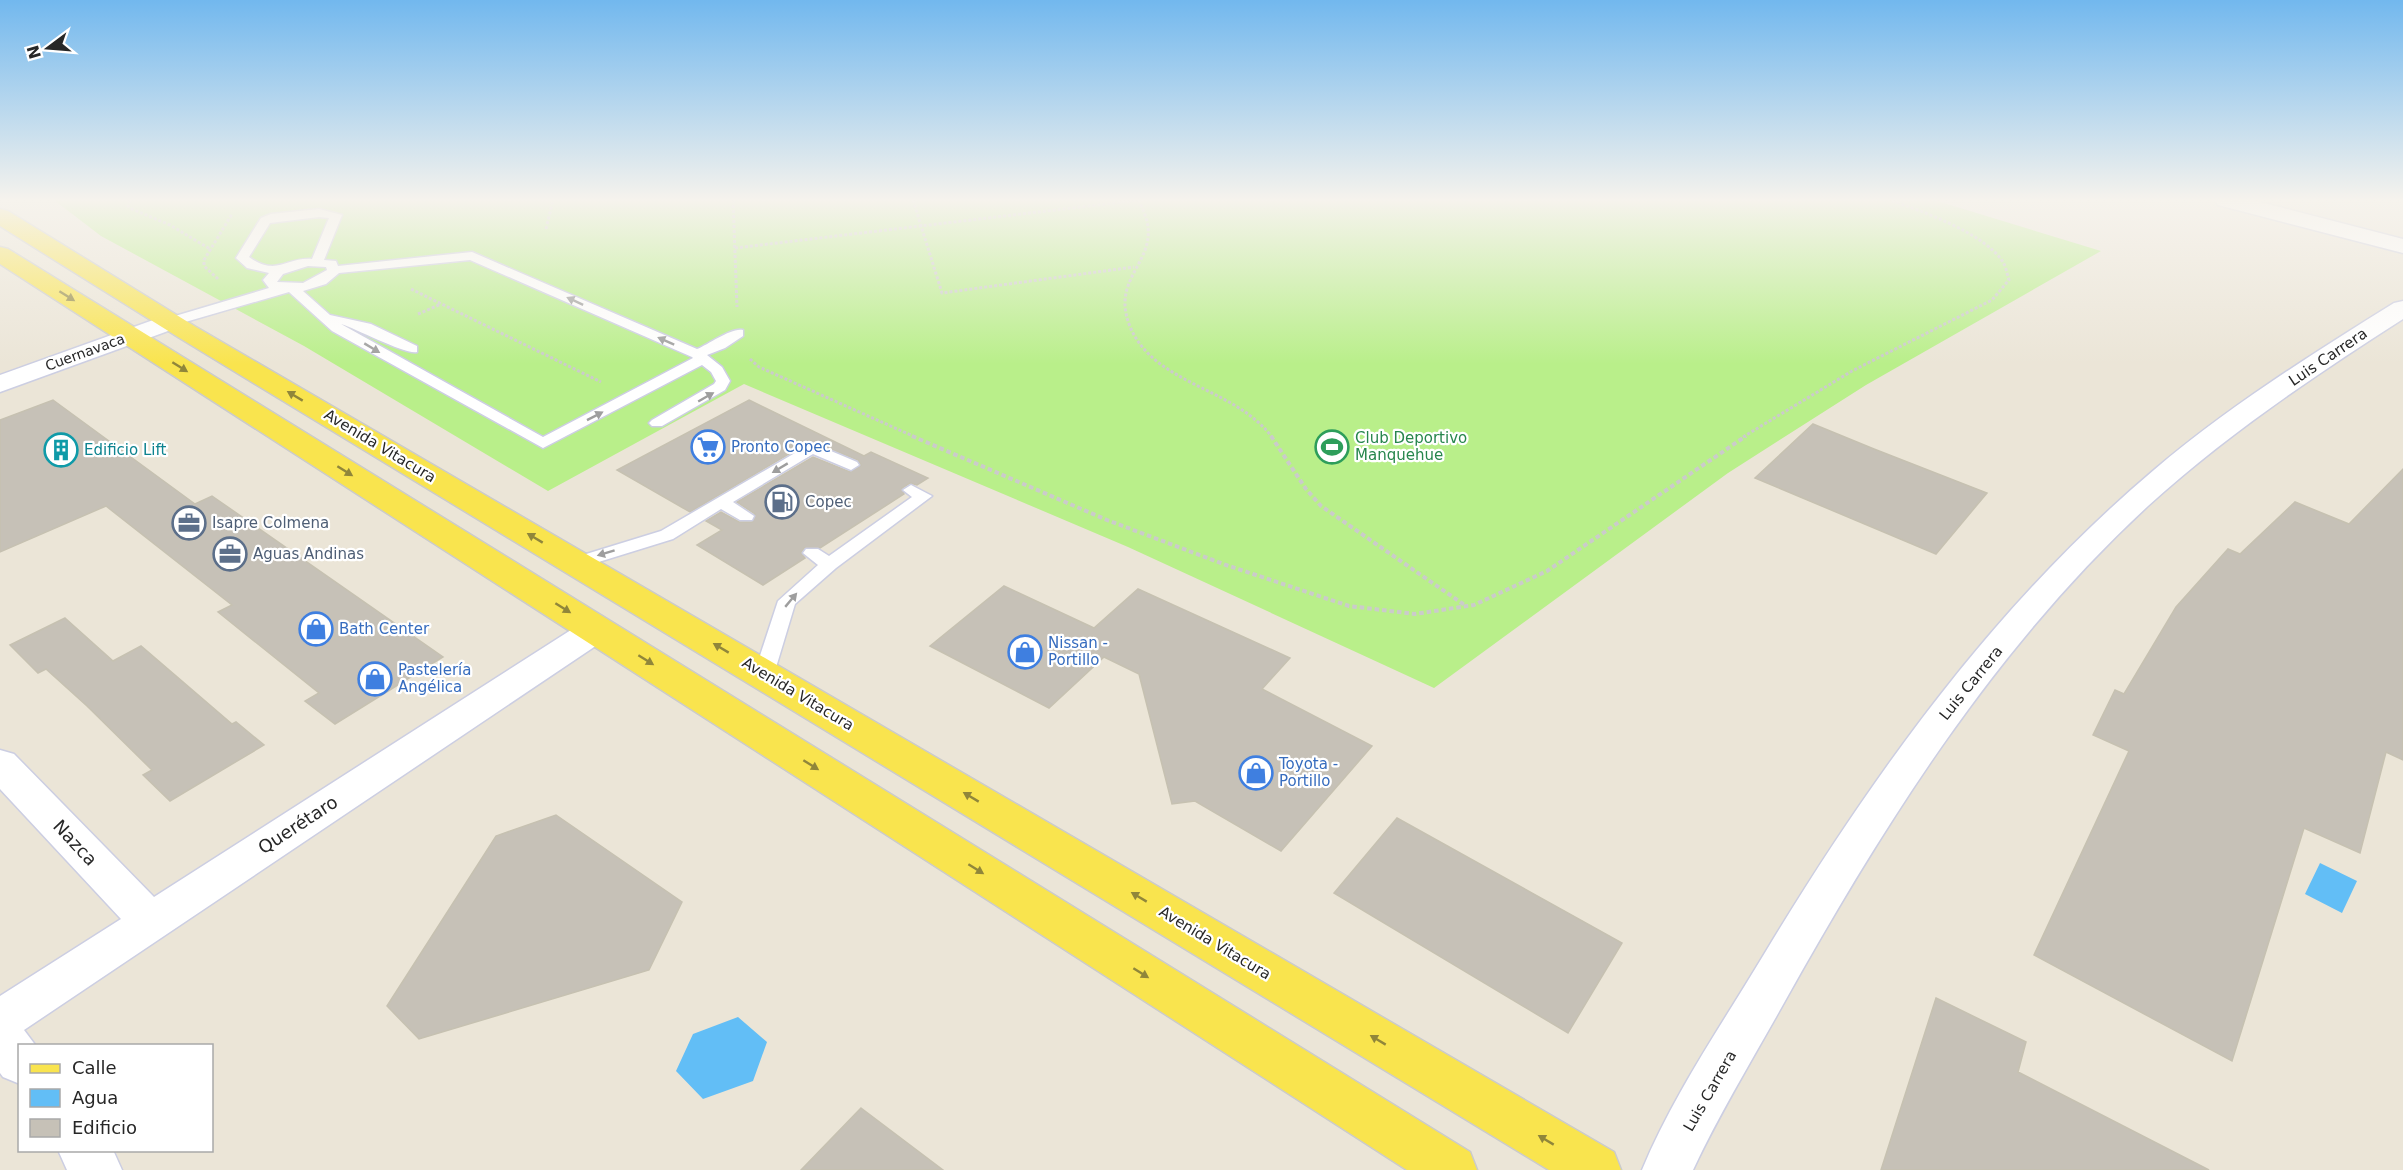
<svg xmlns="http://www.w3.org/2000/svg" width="2403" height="1170" viewBox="0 0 2403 1170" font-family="'DejaVu Sans',sans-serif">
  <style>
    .pitch { fill: #b9ef8a }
    .water { fill: #62bef6 }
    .building { fill: #c6c1b7; stroke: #c6c1b1; stroke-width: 1.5 }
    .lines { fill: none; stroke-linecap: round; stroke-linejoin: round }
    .lane-casing { stroke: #cccee2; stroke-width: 3 }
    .street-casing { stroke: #cccee2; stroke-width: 3 }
    .secondary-casing { stroke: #cccee2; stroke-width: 3 }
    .primary-casing { stroke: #cbcbcb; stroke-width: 3 }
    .path-far1 { stroke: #cbcbcb; stroke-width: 3; stroke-dasharray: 3 2; stroke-linecap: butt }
    .path { stroke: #cbcbcb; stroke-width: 4; stroke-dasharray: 4.5 3; stroke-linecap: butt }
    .lane { fill: #fff; fill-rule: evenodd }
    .street { fill: #fff; fill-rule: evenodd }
    .secondary { fill: #fff; fill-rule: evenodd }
    .primary { fill: #f9e44e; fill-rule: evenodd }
    .oneway { fill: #90863a }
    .oneway2 { fill: #9e9e9e }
    .labels { text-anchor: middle; stroke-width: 4.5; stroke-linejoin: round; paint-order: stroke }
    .far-street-label { font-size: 14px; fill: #272727; stroke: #fff }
    .street-label { font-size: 15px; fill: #272727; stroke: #fff }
    .leisure-label { font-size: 15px; fill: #27864d; stroke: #fff; text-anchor: start }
    .shop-label { font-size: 15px; fill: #366cbe; stroke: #fff; text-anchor: start }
    .culture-label { font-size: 15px; fill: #0d838f; stroke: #fff; text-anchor: start }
    .service-label { font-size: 15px; fill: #4e5e75; stroke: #fff; text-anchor: start }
    .near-street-label { font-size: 18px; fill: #272727; stroke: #fff }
  </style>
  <rect width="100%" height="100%" fill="#ebe5d7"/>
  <!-- pitch -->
  <path class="pitch" d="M54,200H1934L2101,251L1866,385L1728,473L1434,688L1128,547L744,384L548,491L304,346L101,236Z"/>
  <!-- water -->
  <path class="water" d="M2320,863L2357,881L2342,913L2305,894Z
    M738,1017L767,1042L753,1081L703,1099L676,1071L693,1034Z"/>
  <!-- building -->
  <path class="building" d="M53,400L195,504L212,496L443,657L335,724L305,701L319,693L218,612L232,605L106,506L0,552V420Z
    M749,400L864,456L871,452L928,478L917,485L910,483L902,488L904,494L820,548H804L801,553L805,558L763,585L697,545L722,530L706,521L721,512L739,522H752L755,514L737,502L813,457L850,472L861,465L858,460L811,441L690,512L617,470Z
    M1813,424L1874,449L1987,493L1936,554L1755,478Z
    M2403,469V760L2386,752L2360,853L2304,828L2232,1061L2034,955L2129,751L2093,735L2115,690L2124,694L2176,607L2228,549L2240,554L2295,502L2349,524Z
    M1004,586L1094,628L1138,589L1290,658L1262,689L1372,746L1281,851L1195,801L1172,804L1139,674L1104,657L1049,708L930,646Z
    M65,618L113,661L141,646L232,724L236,722L264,745L170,801L143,775L152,770L87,706L46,669L38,673L10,645Z
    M556,815L682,902L649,970L419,1039L387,1006L496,836Z
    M1397,818L1622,943L1568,1033L1334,893Z
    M1936,998L2026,1042L2018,1072L2209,1170H1881Z
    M861,1108L943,1170H801Z"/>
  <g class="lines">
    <defs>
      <path id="lane" d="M319,209L342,215L324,260L336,261L338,266L472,252L697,349C709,344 732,327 743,330V336L725,348L707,355L722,367L730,381L725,390L662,426H652L649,423L652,420L714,384L716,381L711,372L702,365L543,448L332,331L289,292L175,325H165V319L269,288L263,280L269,273L247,268L236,258L261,218L271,214ZM319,217L329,218L312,259C286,257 277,277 249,257L270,223ZM470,260L692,357L693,358L543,437L341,324C357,329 406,355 417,352V346L371,324L330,315L303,291L326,284L339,273ZM308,266L326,267L327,270L303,283L277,282L283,274Z
        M812,443L857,462L859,465L851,470L813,454L733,502L754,516L752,520H740L721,509L673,539L576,569L567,563L570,559L661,531Z
        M911,485L932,496L836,568L795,604L774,674L771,679H757L754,674L778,601L818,565L803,553L806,549H818L829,556L912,497L903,490Z"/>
      <path id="street" d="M170,314L179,317L183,322L179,327L0,392V375Z
        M597,618L609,621L614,629L609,637L24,1030L36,1046H20V1084L3,1077L0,1073V996L121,919L0,789V750L14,754L154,897L585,621Z
        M58,1150H113L122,1170H67Z"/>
      <path id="secondary" d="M2215,200H2252L2403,239V253L2218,205Z
        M2403,301V319C2314,376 2226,435 2148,506C1996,646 1885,822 1785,1001C1754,1057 1720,1112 1693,1170H1642C1673,1095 1721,1026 1763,956C1871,777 1993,606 2154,470C2228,407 2312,354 2394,303Z"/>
      <path id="primary" d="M0,209L8,211L196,327L1614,1152L1621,1170H1549L178,337L0,226Z
        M0,247L8,249L1470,1152L1477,1170H1407L0,264Z"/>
    </defs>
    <!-- lane casing -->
    <use href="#lane" class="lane-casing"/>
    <!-- street casing -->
    <use href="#street" class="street-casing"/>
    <!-- secondary casing -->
    <use href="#secondary" class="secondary-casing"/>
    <!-- primary casing -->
    <use href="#primary" class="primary-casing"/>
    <!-- path-far1 -->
    <path class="path-far1" d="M130,200L128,206L132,209L170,225L210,249
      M733,200L737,307
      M913,200L942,293L1134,267
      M1138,200C1172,258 1109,270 1129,324C1152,385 1233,386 1272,437
      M546,229L553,200
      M735,248L1139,200
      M218,279L204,266V260L232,214
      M411,289L601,382
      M418,314L441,304
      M750,359L759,367L915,437
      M1743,437L1852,371L1992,300L2009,280C2007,274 2006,267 2003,262C1984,233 1922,211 1890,200"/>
    <!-- path -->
    <path class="path" d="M912,436L1107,520L1226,565L1349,606L1415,614L1474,605L1547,571L1746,436
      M1271,436L1306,489L1321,506L1466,606"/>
    <!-- lane -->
    <use href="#lane" class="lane"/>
    <!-- street -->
    <use href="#street" class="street"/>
    <!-- secondary -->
    <use href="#secondary" class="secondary"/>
    <!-- primary -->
    <use href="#primary" class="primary"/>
  </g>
  <!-- one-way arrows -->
  <defs><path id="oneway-solid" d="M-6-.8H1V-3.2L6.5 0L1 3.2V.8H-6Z" transform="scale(1.5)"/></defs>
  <g class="oneway">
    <use href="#oneway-solid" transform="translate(67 296) rotate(32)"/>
    <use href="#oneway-solid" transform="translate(180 367) rotate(32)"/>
    <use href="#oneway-solid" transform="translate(295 396) rotate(-149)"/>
    <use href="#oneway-solid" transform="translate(345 471) rotate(32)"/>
    <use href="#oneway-solid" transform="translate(535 538) rotate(-149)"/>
    <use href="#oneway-solid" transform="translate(563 608) rotate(32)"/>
    <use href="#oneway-solid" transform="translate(721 648) rotate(-149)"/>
    <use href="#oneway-solid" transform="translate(646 660) rotate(32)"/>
    <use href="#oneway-solid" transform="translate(811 765) rotate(32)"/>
    <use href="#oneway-solid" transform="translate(971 797) rotate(-149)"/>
    <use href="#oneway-solid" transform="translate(976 869) rotate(32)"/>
    <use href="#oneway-solid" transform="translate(1139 897) rotate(-149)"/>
    <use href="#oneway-solid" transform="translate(1141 973) rotate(32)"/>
    <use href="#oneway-solid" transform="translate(1378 1040) rotate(-149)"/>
    <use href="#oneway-solid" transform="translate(1546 1140) rotate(-149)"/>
  </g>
  <g class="oneway2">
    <use href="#oneway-solid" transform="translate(575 301) rotate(-155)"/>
    <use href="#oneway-solid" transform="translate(666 341) rotate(-156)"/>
    <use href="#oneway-solid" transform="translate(372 348) rotate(31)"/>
    <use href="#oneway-solid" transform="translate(706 397) rotate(-30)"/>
    <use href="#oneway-solid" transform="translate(595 416) rotate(-27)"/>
    <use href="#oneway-solid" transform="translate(780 468) rotate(149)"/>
    <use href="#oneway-solid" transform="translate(606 553) rotate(163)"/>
    <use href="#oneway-solid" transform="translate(791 600) rotate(-50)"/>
  </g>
  <!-- sky -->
  <linearGradient id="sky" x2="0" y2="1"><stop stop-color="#72b8ee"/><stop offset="0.55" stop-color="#f6f3ed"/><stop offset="1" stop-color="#f6f3ed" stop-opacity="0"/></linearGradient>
  <rect width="2403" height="364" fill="url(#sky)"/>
  <!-- icons -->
  <defs>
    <symbol id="supermarket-ring" viewBox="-11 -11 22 22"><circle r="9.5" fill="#fff" stroke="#3f7fe0" stroke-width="1.5"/><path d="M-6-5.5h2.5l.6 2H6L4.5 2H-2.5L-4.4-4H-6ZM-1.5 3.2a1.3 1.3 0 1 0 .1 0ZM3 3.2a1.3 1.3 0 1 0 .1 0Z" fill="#3f7fe0"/></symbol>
    <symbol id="stadium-ring" viewBox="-11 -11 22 22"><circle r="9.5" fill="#fff" stroke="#2e9e5b" stroke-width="1.5"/><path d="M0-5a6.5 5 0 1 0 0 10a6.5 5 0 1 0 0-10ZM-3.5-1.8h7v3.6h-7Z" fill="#2e9e5b"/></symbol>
    <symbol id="building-ring" viewBox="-11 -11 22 22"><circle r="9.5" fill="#fff" stroke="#0f9aa8" stroke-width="1.5"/><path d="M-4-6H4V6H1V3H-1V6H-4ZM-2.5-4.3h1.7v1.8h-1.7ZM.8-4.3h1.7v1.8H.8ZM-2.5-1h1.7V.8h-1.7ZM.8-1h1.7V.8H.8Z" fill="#0f9aa8"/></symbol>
    <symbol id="fuel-ring" viewBox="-11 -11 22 22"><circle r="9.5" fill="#fff" stroke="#5c6f8a" stroke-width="1.5"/><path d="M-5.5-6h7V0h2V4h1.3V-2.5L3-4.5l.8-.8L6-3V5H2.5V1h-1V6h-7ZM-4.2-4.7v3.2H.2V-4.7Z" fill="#5c6f8a"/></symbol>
    <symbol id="office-ring" viewBox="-11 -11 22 22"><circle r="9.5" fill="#fff" stroke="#5c6f8a" stroke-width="1.5"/><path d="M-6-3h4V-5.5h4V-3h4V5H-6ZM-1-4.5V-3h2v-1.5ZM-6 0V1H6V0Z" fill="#5c6f8a"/></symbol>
    <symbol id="shop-ring" viewBox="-11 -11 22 22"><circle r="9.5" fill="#fff" stroke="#3f7fe0" stroke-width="1.5"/><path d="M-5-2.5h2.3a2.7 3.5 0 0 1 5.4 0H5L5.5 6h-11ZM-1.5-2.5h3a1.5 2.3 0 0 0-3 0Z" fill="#3f7fe0"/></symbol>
  </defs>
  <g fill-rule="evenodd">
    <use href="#supermarket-ring" x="689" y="428" width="38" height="38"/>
    <use href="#stadium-ring" x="1313" y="428" width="38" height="38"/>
    <use href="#building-ring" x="42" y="431" width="38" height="38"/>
    <use href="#fuel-ring" x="763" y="483" width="38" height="38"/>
    <use href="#office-ring" x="170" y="504" width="38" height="38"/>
    <use href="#office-ring" x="211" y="535" width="38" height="38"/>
    <use href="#shop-ring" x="297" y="610" width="38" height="38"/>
    <use href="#shop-ring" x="1006" y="633" width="38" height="38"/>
    <use href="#shop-ring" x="356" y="660" width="38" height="38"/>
    <use href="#shop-ring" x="1237" y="754" width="38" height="38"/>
  </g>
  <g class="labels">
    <!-- far-street labels -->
    <g class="far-street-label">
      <text transform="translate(85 352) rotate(-20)" y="5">Cuernavaca</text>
    </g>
    <!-- street labels -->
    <g class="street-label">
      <text transform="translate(2328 357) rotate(-34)" y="5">Luis Carrera</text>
      <text transform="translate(380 446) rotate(31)" y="5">Avenida Vitacura</text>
      <text transform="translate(1971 683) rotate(-51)" y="5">Luis Carrera</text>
      <text transform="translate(798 694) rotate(31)" y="5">Avenida Vitacura</text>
      <text transform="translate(1215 943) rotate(31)" y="5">Avenida Vitacura</text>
      <text transform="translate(1710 1091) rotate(-60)" y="5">Luis Carrera</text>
    </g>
    <!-- leisure labels -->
    <g class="leisure-label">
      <text x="1355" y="443">Club Deportivo<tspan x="1355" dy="17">Manquehue</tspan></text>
    </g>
    <!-- shop labels -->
    <g class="shop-label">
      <text x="731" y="452">Pronto Copec</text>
      <text x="339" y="634">Bath Center</text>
      <text x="1048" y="648">Nissan -<tspan x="1048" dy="17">Portillo</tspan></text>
      <text x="398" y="675">Pastelería<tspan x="398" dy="17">Angélica</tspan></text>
      <text x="1279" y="769">Toyota -<tspan x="1279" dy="17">Portillo</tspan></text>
    </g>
    <!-- culture labels -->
    <g class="culture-label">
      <text x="84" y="455">Edificio Lift</text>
    </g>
    <!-- service labels -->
    <g class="service-label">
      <text x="805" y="507">Copec</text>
      <text x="212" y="528">Isapre Colmena</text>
      <text x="253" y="559">Aguas Andinas</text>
    </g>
    <!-- near-street labels -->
    <g class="near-street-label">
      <text transform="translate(298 825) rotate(-33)" y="6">Querétaro</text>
      <text transform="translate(75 843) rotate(47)" y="6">Nazca</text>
    </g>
  </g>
  <!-- legend -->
  <rect x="18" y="1044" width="195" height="108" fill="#ffffff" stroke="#a9a9a9" stroke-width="1.5"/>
  <rect x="30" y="1064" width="30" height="9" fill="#f9e44e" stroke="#a9a9a9" stroke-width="1.5"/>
  <text x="72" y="1074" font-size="18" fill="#272727">Calle</text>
  <rect x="30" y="1089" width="30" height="18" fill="#62bef6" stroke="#a9a9a9" stroke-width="1.5"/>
  <text x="72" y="1104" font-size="18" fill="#272727">Agua</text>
  <rect x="30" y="1119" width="30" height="18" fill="#c6c1b7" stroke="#a9a9a9" stroke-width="1.5"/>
  <text x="72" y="1134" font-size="18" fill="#272727">Edificio</text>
  <!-- north arrow -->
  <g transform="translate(48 48) rotate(254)" stroke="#ffffff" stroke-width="4.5" paint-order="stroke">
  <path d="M0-4.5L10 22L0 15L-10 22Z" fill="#272727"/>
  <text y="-9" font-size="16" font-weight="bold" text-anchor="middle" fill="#272727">N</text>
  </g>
</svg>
